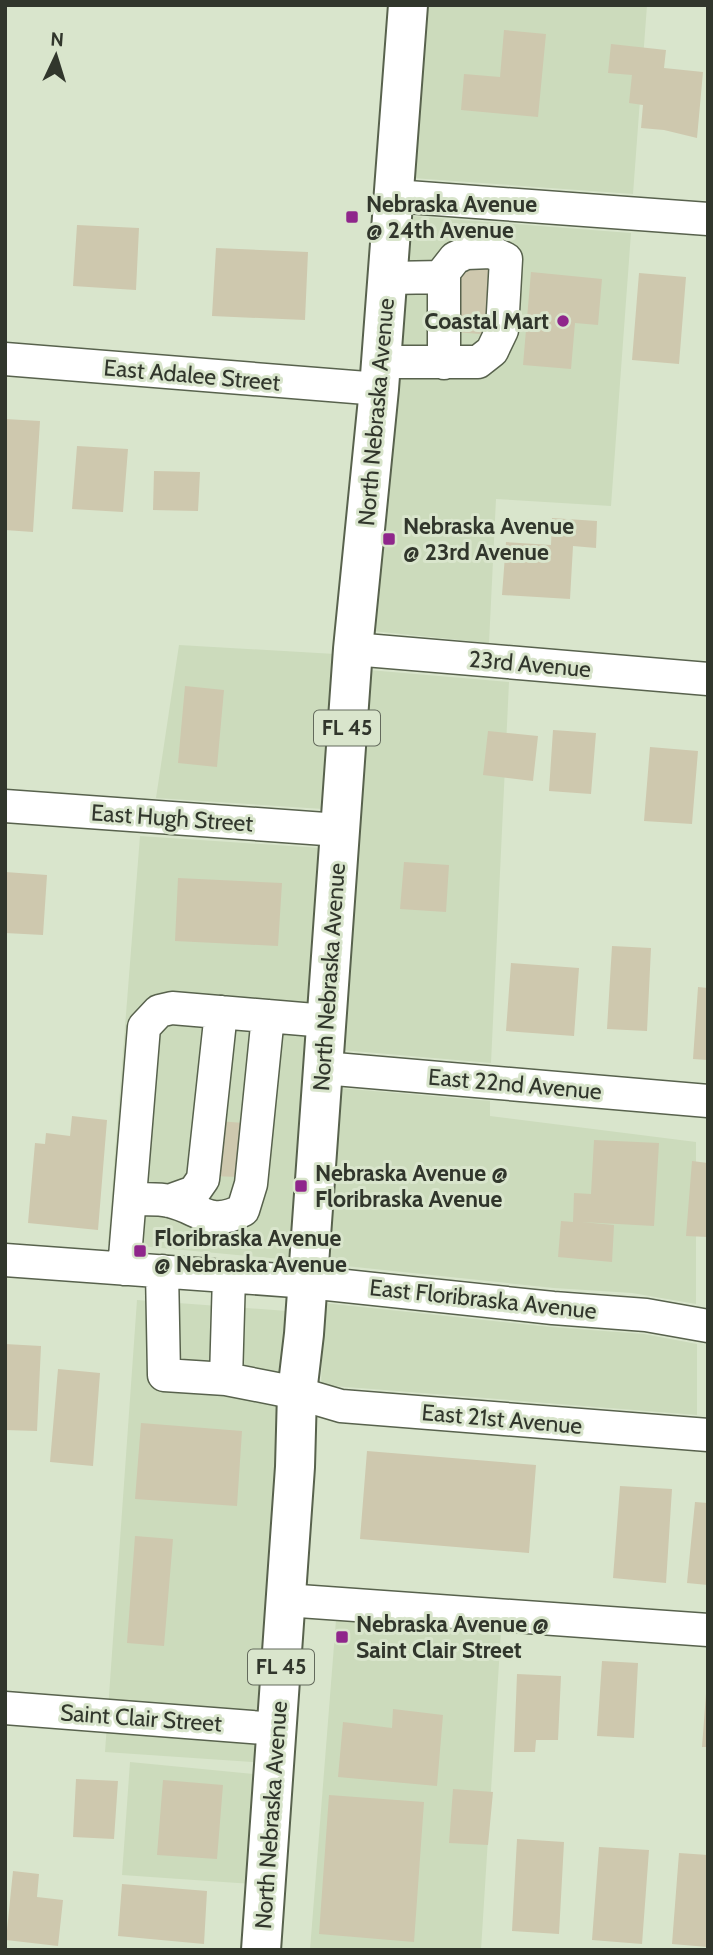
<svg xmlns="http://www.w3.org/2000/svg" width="713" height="1955" viewBox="0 0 713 1955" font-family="Cabin,sans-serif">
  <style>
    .built { fill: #ccdbbc }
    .building { fill: #cec8ae }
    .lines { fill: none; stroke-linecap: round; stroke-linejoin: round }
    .minor-casing { stroke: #58624d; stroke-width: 35 }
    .major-casing { stroke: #58624d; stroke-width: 42 }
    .minor { stroke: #fff; stroke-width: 32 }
    .major { stroke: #fff; stroke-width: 38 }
    .poi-dot { fill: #8f268b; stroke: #d9e5cc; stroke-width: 2.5 }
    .labels { text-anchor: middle; stroke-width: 6; stroke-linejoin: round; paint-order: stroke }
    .shield { fill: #d9e5cc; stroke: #636a5c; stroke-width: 2 }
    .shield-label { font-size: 21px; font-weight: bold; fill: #31362c }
    .poi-label { font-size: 23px; font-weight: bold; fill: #31362c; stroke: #d9e5cc; text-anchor: start }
    .street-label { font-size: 23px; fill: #31362c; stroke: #d9e5cc }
  </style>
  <rect width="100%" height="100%" fill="#d9e5cc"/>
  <!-- built -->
  <path class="built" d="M425,5H647L633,194L412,178Z
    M410,216L631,233L611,506L496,499L489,643L372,631Z
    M179,645L335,654L323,809L156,798Z
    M369,670L509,682L491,1063L341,1050Z
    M140,836L321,848L292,1260L108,1243Z
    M338,1088L490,1101V1116L696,1142V1304L632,1293L554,1288L327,1264Z
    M137,1300L301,1312L269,1763L105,1752Z
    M324,1303L551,1327L644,1334L697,1344V1415L321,1385Z
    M336,1620L501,1631L481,1950H310Z
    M130,1762L273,1776L265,1885L122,1875Z"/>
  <!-- building -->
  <path class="building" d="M504,30L546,34L538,117L461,110L464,74L500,77Z
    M611,44L666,50L664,68L703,72L697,138L664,130L641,128L643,105L629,103L632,75L608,73Z
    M77,225L139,228L136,290L73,286Z
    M216,248L308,252L305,320L212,316Z
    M459,265L501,268L495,335L454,332Z
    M531,272L602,279L598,325L575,323L571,369L523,365Z
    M639,273L686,277L679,364L632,360Z
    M5,419L40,421L33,532L5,530Z
    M77,446L128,449L123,512L72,509Z
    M154,471L200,472L198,511L153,510Z
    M552,518L597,521L596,548L573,546L570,599L502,595L506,542L551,545Z
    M185,686L224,690L217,767L178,763Z
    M553,730L596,733L591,794L549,791Z
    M488,731L538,736L533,781L483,775Z
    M650,747L698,751L692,824L644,821Z
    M404,862L449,865L446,912L400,909Z
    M5,872L47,875L43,935L5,933Z
    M178,878L282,883L278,946L175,941Z
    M612,946L651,948L647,1031L607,1029Z
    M511,963L579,968L574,1036L506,1031Z
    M698,987L708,988V1060L693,1059Z
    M72,1116L107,1120L98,1230L28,1223L35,1143L45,1144L46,1133L70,1136Z
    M217,1121L244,1123L239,1177L212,1176Z
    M594,1140L659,1143L654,1226L581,1222L614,1225L612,1262L558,1257L561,1221L573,1222L574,1193L591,1194Z
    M692,1161L708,1163V1237L686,1236Z
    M5,1344L41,1346L37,1431L5,1430Z
    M58,1369L100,1373L93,1466L50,1462Z
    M141,1423L242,1431L237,1506L135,1499Z
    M367,1451L536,1465L529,1553L360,1539Z
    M620,1486L672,1489L666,1583L613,1578Z
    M695,1502L708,1503V1585L687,1583Z
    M135,1536L173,1539L164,1646L127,1643Z
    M602,1661L638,1663L634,1738L597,1736Z
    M517,1674L561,1676L558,1740H536L535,1752H514Z
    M706,1694H708V1747H702Z
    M393,1709L443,1715L437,1786L338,1777L343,1722L392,1728Z
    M76,1779L118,1781L114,1839L73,1837Z
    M163,1780L223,1785L217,1859L157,1855Z
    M453,1789L493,1792L488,1845L449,1843Z
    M329,1795L424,1802L414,1942L319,1934Z
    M517,1839L564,1842L559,1934L512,1931Z
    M599,1847L649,1850L642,1944L592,1940Z
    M679,1853L708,1855V1947L672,1944Z
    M13,1871L39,1874L37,1897L63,1900L58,1946L6,1940Z
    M122,1884L207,1891L204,1944L118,1936Z"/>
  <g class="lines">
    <defs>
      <path id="minor" d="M394,196L708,219
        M388,278L444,277
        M5,359L379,389
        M381,362H478L492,351L502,330L506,259L491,252L466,253L455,258L444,272V363
        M353,649L708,679
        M5,806L339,830
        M323,1068L708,1101
        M130,1199C143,1200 157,1198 169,1201C200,1208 209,1228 243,1210L251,1184L268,1016
        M169,1201L194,1192L203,1179L221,1012
        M5,1260L308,1282L553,1308L646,1315L708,1326
        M124,1269L144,1027L159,1011L172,1008L326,1021
        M162,1271L164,1375L226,1379L297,1393L341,1406L708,1435
        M226,1379L229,1276
        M285,1600L708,1630
        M5,1708L277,1729"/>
      <path id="major" d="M261,1950L295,1467L297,1393L304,1334L353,649L379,389L408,5"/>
    </defs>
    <!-- minor casing -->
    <use href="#minor" class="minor-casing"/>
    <!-- major casing -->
    <use href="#major" class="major-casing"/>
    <!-- minor -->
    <use href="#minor" class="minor"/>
    <!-- major -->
    <use href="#major" class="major"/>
  </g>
  <!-- markers -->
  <g class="poi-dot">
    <rect x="345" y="210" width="14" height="14" rx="3.5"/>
    <circle cx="563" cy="321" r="7"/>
    <rect x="382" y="532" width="14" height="14" rx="3.5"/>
    <rect x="294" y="1179" width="14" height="14" rx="3.5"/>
    <rect x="133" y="1244" width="14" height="14" rx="3.5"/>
    <rect x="335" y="1630" width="14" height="14" rx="3.5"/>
  </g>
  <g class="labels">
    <!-- shield labels -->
    <g class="shield">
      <rect x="314" y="710.5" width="66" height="35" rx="5"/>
      <rect x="248" y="1649.5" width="66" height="35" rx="5"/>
    </g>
    <g class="shield-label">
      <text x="347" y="735">FL 45</text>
      <text x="281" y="1674">FL 45</text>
    </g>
    <!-- poi labels -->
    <g class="poi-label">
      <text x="366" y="212">Nebraska Avenue<tspan x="366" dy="26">@ 24th Avenue</tspan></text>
      <text x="549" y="329" text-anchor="end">Coastal Mart</text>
      <text x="403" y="534">Nebraska Avenue<tspan x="403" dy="26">@ 23rd Avenue</tspan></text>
      <text x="315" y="1181">Nebraska Avenue @<tspan x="315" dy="26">Floribraska Avenue</tspan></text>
      <text x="154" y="1246">Floribraska Avenue<tspan x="154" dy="26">@ Nebraska Avenue</tspan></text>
      <text x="356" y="1632">Nebraska Avenue @<tspan x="356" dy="26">Saint Clair Street</tspan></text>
    </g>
    <!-- street labels -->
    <g class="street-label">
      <text transform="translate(192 375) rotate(5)" y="8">East Adalee Street</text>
      <text transform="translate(376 412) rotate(-85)" y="8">North Nebraska Avenue</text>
      <text transform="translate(530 664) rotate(5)" y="8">23rd Avenue</text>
      <text transform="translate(172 818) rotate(4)" y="8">East Hugh Street</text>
      <text transform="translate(329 977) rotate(-86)" y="8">North Nebraska Avenue</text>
      <text transform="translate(515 1084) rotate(5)" y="8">East 22nd Avenue</text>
      <text transform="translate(483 1299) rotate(6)" y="8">East Floribraska Avenue</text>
      <text transform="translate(502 1419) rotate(5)" y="8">East 21st Avenue</text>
      <text transform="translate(141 1718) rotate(4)" y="8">Saint Clair Street</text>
      <text transform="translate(271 1815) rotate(-86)" y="8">North Nebraska Avenue</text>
    </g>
  </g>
  <!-- border -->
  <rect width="713" height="1955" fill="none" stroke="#31362c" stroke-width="14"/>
  <!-- north arrow -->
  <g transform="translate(56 56) rotate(4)" stroke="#d9e5cc" stroke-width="5" paint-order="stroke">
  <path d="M0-5L12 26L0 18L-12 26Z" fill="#31362c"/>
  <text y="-10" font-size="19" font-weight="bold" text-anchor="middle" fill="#31362c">N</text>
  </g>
</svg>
